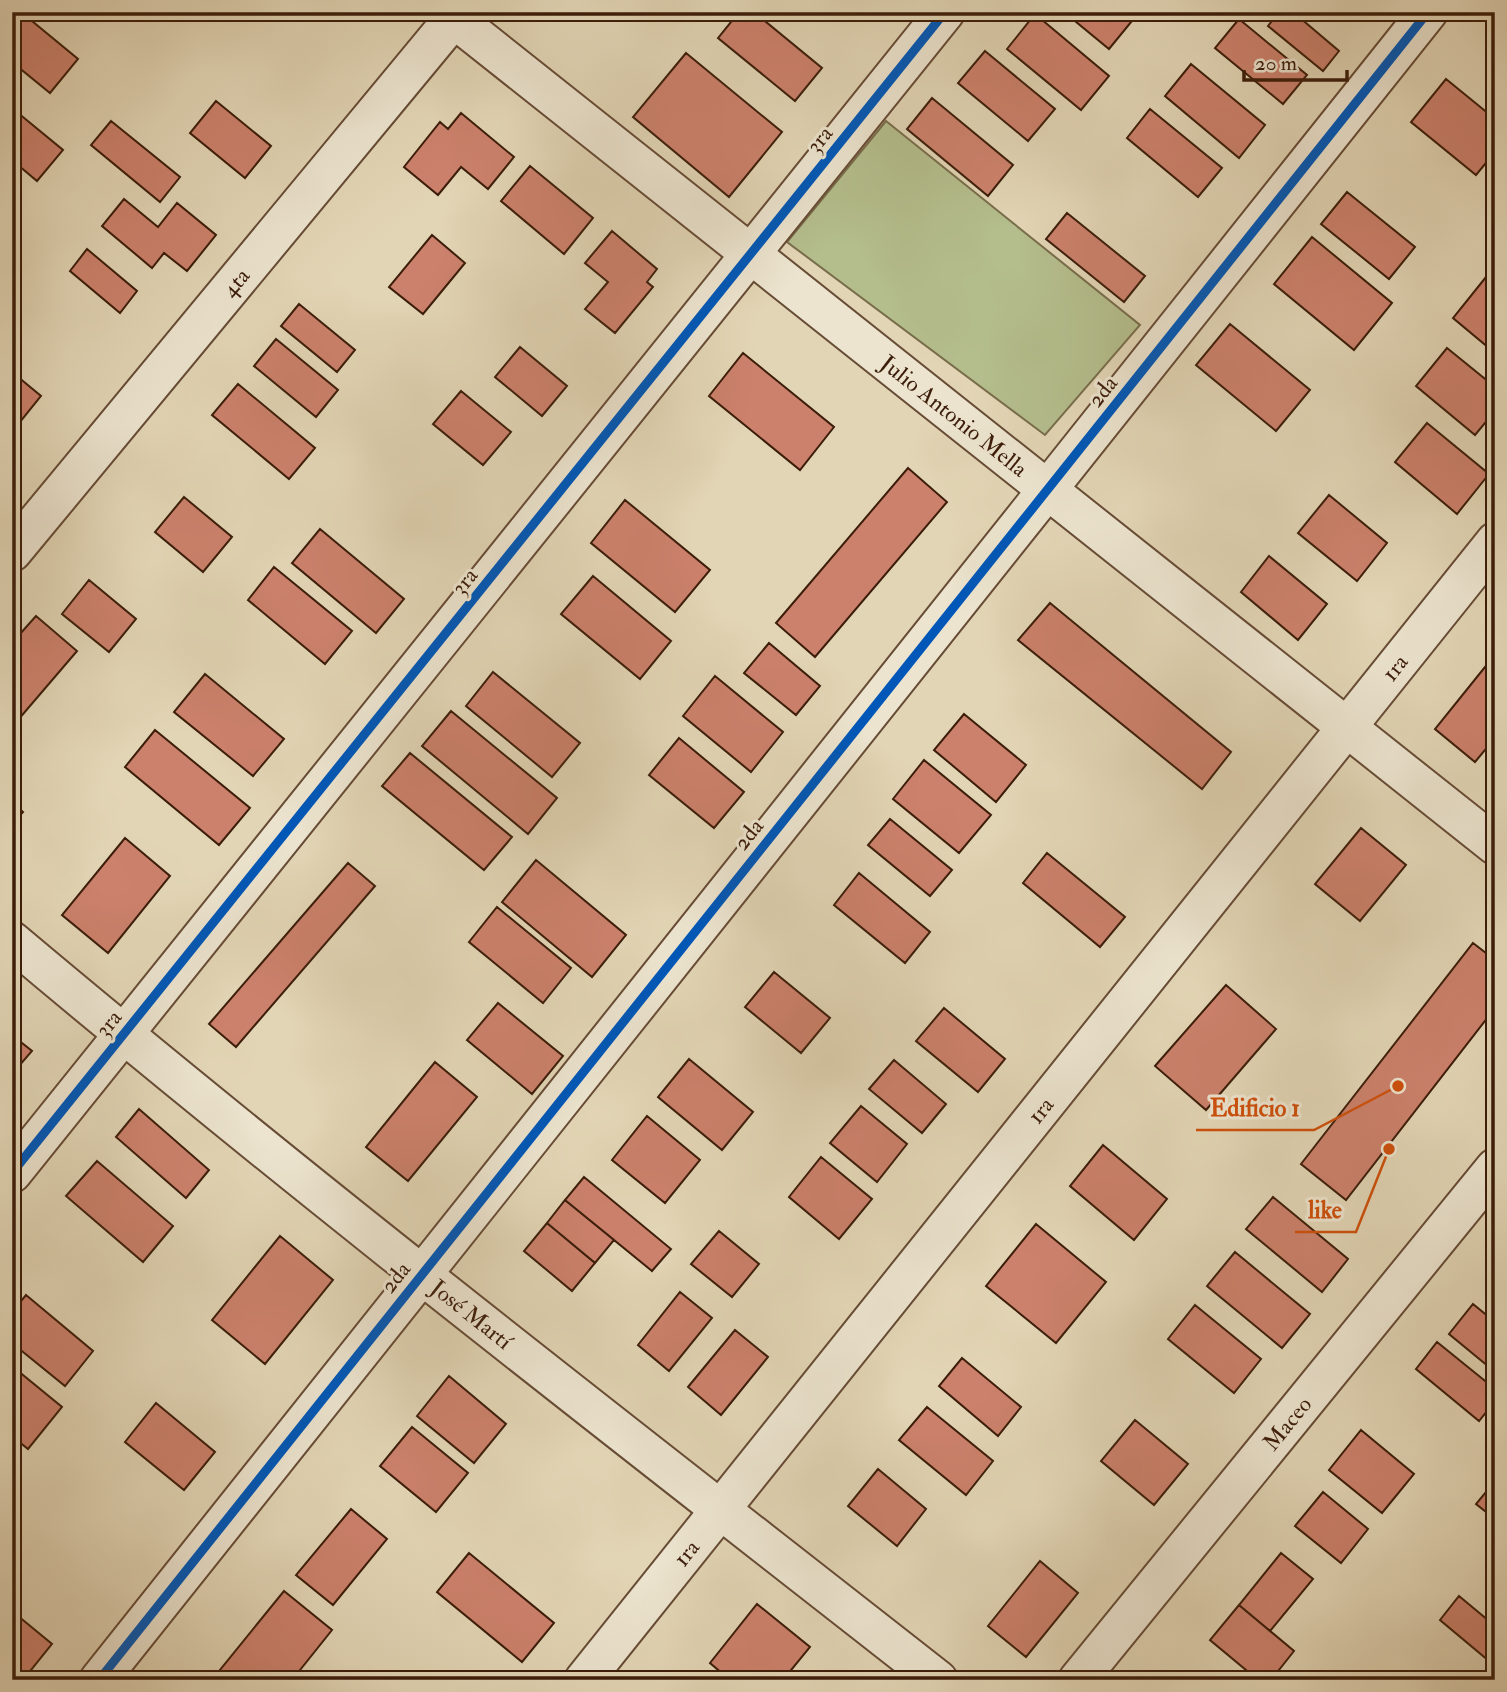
<svg xmlns="http://www.w3.org/2000/svg" width="1507" height="1692" viewBox="0 0 1507 1692" font-family="'IM FELL Double Pica',serif">
  <style>
    .green { fill: #b4bd8c; stroke: #786d4b; stroke-width: 2 }
    .building { fill: #cc816c; stroke: #3c1d0a; stroke-width: 2 }
    .lines { fill: none; stroke-linecap: round; stroke-linejoin: round }
    .minor-casing { stroke: #664b35; stroke-width: 42 }
    .minor { stroke: #ece4cf; stroke-width: 38 }
    .cycleway-casing { stroke: #ece4cf; stroke-width: 13 }
    .cycleway { stroke: #0057b8; stroke-width: 9 }
    .labels { text-anchor: middle; stroke-width: 6; stroke-linejoin: round; paint-order: stroke }
    .street-label { font-size: 23px; fill: #3c1d0a; stroke: #ece4cf }
    .leader { fill: none; stroke: #ce500c; stroke-width: 2.5 }
    .callout-dot { fill: #ce500c; stroke: #ece4cf; stroke-width: 2.5 }
    .callout-label { font-size: 24px; text-anchor: middle; font-weight: bold; fill: #ce500c; stroke: #ece4cf; stroke-width: 6; stroke-linejoin: round; paint-order: stroke }
  </style>
  <rect width="100%" height="100%" fill="#e2d5b5"/>
  <filter id="stains"><feTurbulence type="fractalNoise" baseFrequency=".00286" numOctaves="4"/><feColorMatrix values="0 0 0 0 .2 0 0 0 0 .09 0 0 0 0 .02 0 0 0 .5 -.17"/></filter>
  <radialGradient id="worn" r=".72"><stop offset=".6" stop-color="#630" stop-opacity="0"/><stop offset="1" stop-color="#630" stop-opacity=".3"/></radialGradient>
  <!-- green -->
  <path class="green" d="M886,121L1140,325L1045,435L787,242Z"/>
  <!-- building -->
  <path class="building" d="M12,12H21L78,59L50,93L12,62Z
    M739,12H754L822,68L795,101L718,38Z
    M1064,12H1132L1136,16L1109,49Z
    M1279,12H1293L1339,51L1323,71L1268,26Z
    M1035,14L1109,76L1081,110L1007,49Z
    M1239,19L1307,75L1283,104L1215,48Z
    M985,51L1055,109L1028,141L958,83Z
    M686,53L782,132L729,197L633,117Z
    M1191,64L1265,125L1239,158L1165,96Z
    M1446,79L1495,119V152L1476,175L1411,122Z
    M932,98L1013,165L988,196L907,129Z
    M216,101L271,146L245,178L190,133Z
    M12,108L63,150L37,181L12,160Z
    M1150,109L1222,168L1198,197L1127,138Z
    M461,113L514,157L488,189L461,167L438,195L404,167L440,122L448,129Z
    M111,121L180,177L160,202L91,145Z
    M530,166L593,218L564,254L501,201Z
    M1347,192L1415,247L1389,279L1321,224Z
    M124,199L158,227L177,203L216,235L187,271L164,253L152,268L102,226Z
    M1067,213L1145,276L1124,302L1046,239Z
    M612,231L657,269L647,282L653,287L615,333L585,309L608,282L585,263Z
    M432,235L465,263L423,314L389,287Z
    M1312,237L1392,303L1354,350L1274,284Z
    M87,249L137,291L120,313L70,271Z
    M1486,277L1495,284V353L1453,318Z
    M299,304L355,350L337,372L281,326Z
    M1230,324L1310,390L1276,431L1196,365Z
    M276,339L338,390L316,417L254,366Z
    M520,347L567,386L542,416L495,377Z
    M1447,348L1495,387V411L1475,435L1416,386Z
    M743,353L834,427L800,470L709,396Z
    M12,372L41,396L12,432Z
    M238,384L315,448L289,479L212,415Z
    M461,391L511,432L483,465L433,424Z
    M1427,423L1489,474L1457,514L1395,462Z
    M908,468L947,502L815,657L776,623Z
    M1329,495L1387,543L1357,581L1298,533Z
    M184,497L232,537L203,572L155,532Z
    M625,500L710,570L675,612L591,543Z
    M320,529L404,599L376,633L292,563Z
    M1269,556L1327,604L1298,640L1241,592Z
    M274,567L352,631L325,664L248,600Z
    M593,576L671,641L640,679L561,614Z
    M89,580L136,619L109,652L62,614Z
    M1050,603L1231,752L1202,789L1018,640Z
    M36,616L77,651L12,727V643Z
    M769,643L820,686L796,715L744,673Z
    M1485,667L1495,675V738L1475,762L1435,729Z
    M493,672L580,743L552,777L466,706Z
    M205,674L284,739L253,776L174,712Z
    M715,676L783,732L751,772L683,716Z
    M451,711L557,798L528,834L422,746Z
    M964,714L1026,765L996,802L934,750Z
    M155,730L250,808L219,845L125,767Z
    M679,738L744,792L714,828L649,775Z
    M410,753L512,837L484,870L382,786Z
    M924,760L991,815L959,853L893,799Z
    M12,802L23,812L12,824Z
    M890,819L952,870L930,896L868,845Z
    M1361,828L1406,865L1360,921L1315,884Z
    M125,838L170,876L108,953L62,915Z
    M1047,853L1125,917L1100,947L1023,883Z
    M536,860L626,935L592,977L502,902Z
    M348,863L375,886L236,1047L209,1024Z
    M859,873L930,932L905,963L834,905Z
    M497,907L571,968L543,1003L469,942Z
    M1473,943L1495,960V1008L1346,1200L1301,1164Z
    M774,972L830,1018L801,1053L745,1007Z
    M1226,985L1276,1029L1206,1110L1155,1066Z
    M498,1003L563,1056L532,1094L467,1040Z
    M944,1008L1005,1059L978,1092L916,1041Z
    M12,1035L32,1051L12,1074Z
    M689,1059L753,1112L722,1150L658,1097Z
    M894,1060L946,1104L922,1133L869,1089Z
    M435,1062L477,1097L408,1181L366,1147Z
    M861,1106L907,1144L877,1182L830,1143Z
    M139,1109L209,1170L186,1198L116,1137Z
    M647,1116L700,1160L665,1203L612,1160Z
    M1103,1145L1167,1199L1134,1240L1070,1186Z
    M821,1157L872,1199L839,1239L789,1197Z
    M97,1161L173,1226L143,1262L66,1196Z
    M584,1177L671,1249L652,1271L565,1200Z
    M1273,1197L1348,1259L1322,1292L1246,1229Z
    M565,1200L614,1240L595,1263L547,1223Z
    M547,1223L595,1263L572,1291L524,1251Z
    M1036,1224L1106,1282L1056,1343L986,1286Z
    M719,1231L759,1264L732,1297L691,1264Z
    M280,1236L333,1280L265,1364L212,1320Z
    M1235,1252L1310,1314L1282,1348L1207,1286Z
    M680,1292L712,1318L669,1371L638,1345Z
    M26,1295L93,1351L65,1386L12,1343V1312Z
    M1473,1304L1495,1322V1372L1449,1334Z
    M1195,1305L1261,1359L1234,1393L1168,1339Z
    M735,1330L768,1357L721,1415L688,1387Z
    M1437,1342L1495,1389V1401L1479,1421L1416,1369Z
    M962,1358L1021,1407L998,1436L939,1386Z
    M12,1366L62,1407L28,1449L12,1436Z
    M449,1376L506,1424L474,1463L417,1416Z
    M156,1403L215,1452L184,1490L125,1442Z
    M927,1407L993,1461L966,1495L899,1440Z
    M1135,1420L1188,1464L1154,1505L1101,1461Z
    M412,1427L468,1473L436,1512L380,1466Z
    M1361,1430L1414,1474L1382,1513L1329,1470Z
    M878,1469L926,1509L897,1546L848,1506Z
    M1495,1481V1519L1476,1504Z
    M1323,1492L1368,1529L1341,1563L1295,1526Z
    M351,1509L387,1539L333,1605L296,1575Z
    M469,1553L554,1623L522,1662L437,1592Z
    M1281,1553L1313,1579L1270,1631L1239,1605Z
    M1040,1561L1078,1593L1026,1657L988,1626Z
    M284,1591L332,1630L292,1680H230L219,1671Z
    M1459,1596L1495,1626V1666L1440,1620Z
    M757,1604L810,1647L783,1680H730L710,1663Z
    M1239,1605L1294,1651L1271,1680H1258L1210,1640Z
    M12,1611L52,1644L23,1680L12,1674Z
    M396,1672L406,1680H389Z"/>
  <g class="lines">
    <defs>
      <g id="minor">
        <path id="s1" d="M446,12L1495,845"/>
        <path id="s2" d="M12,552L459,12"/>
        <path id="s3" d="M12,941C314,1195 627,1436 938,1680"/>
        <path d="M12,1173L945,12"/>
        <path d="M99,1680L1428,12"/>
        <path id="s4" d="M584,1680L1495,542"/>
        <path id="s5" d="M1078,1680L1495,1168"/>
      </g>
    </defs>
    <!-- minor casing -->
    <use href="#minor" class="minor-casing"/>
    <!-- minor -->
    <use href="#minor" class="minor"/>
    <defs>
      <path id="cycleway" d="M12,1173L945,12
        M99,1680L1428,12"/>
    </defs>
    <!-- cycleway casing -->
    <use href="#cycleway" class="cycleway-casing"/>
    <!-- cycleway -->
    <use href="#cycleway" class="cycleway"/>
  </g>
  <g class="labels">
    <!-- street labels -->
    <g class="street-label">
      <text transform="translate(819 139) rotate(-51)" y="8">3ra</text>
      <text dy="8" stroke="none"><textPath href="#s2" startOffset="350">4ta</textPath></text>
      <text transform="translate(1102 391) rotate(-51)" y="8">2da</text>
      <text dy="8" stroke="none"><textPath href="#s1" startOffset="649">Julio Antonio Mella</textPath></text>
      <text transform="translate(464 581) rotate(-51)" y="8">3ra</text>
      <text dy="8" stroke="none"><textPath href="#s4" startOffset="1297">1ra</textPath></text>
      <text transform="translate(748 834) rotate(-51)" y="8">2da</text>
      <text transform="translate(108 1023) rotate(-51)" y="8">3ra</text>
      <text dy="8" stroke="none"><textPath href="#s4" startOffset="730">1ra</textPath></text>
      <text transform="translate(395 1277) rotate(-51)" y="8">2da</text>
      <text dy="8" stroke="none"><textPath href="#s3" startOffset="592">José Martí</textPath></text>
      <text dy="8" stroke="none"><textPath href="#s5" startOffset="331">Maceo</textPath></text>
      <text dy="8" stroke="none"><textPath href="#s4" startOffset="163">1ra</textPath></text>
    </g>
  </g>
  <!-- callouts -->
  <path class="leader" d="M1398 1086L1314 1130H1196M1389 1149L1356 1232H1295"/>
  <g class="callout-dot">
    <circle cx="1398" cy="1086" r="7"/>
    <circle cx="1389" cy="1149" r="7"/>
  </g>
  <g class="callout-label">
    <text x="1255" y="1116">Edificio 1</text>
    <text x="1325" y="1218">like</text>
  </g>
  <!-- margin -->
  <rect width="1507" height="1692" fill="none" stroke="#e2d5b5" stroke-width="42"/>
  <rect x="14" y="14" width="1479" height="1664" fill="none" stroke="#3c1d0a" stroke-width="3.5"/>
  <rect x="21" y="21" width="1465" height="1650" fill="none" stroke="#3c1d0a" stroke-width="2"/>
  <!-- scale -->
  <path d="M1244 70v10h103v-10" fill="none" stroke="#3c1d0a" stroke-width="3.5"/>
  <text x="1255" y="70" font-size="21" fill="#3c1d0a" stroke="#ece4cf" stroke-width="5" paint-order="stroke">20 m</text>
  <rect width="100%" height="100%" filter="url(#stains)"/>
  <rect width="100%" height="100%" fill="url(#worn)"/>
</svg>
